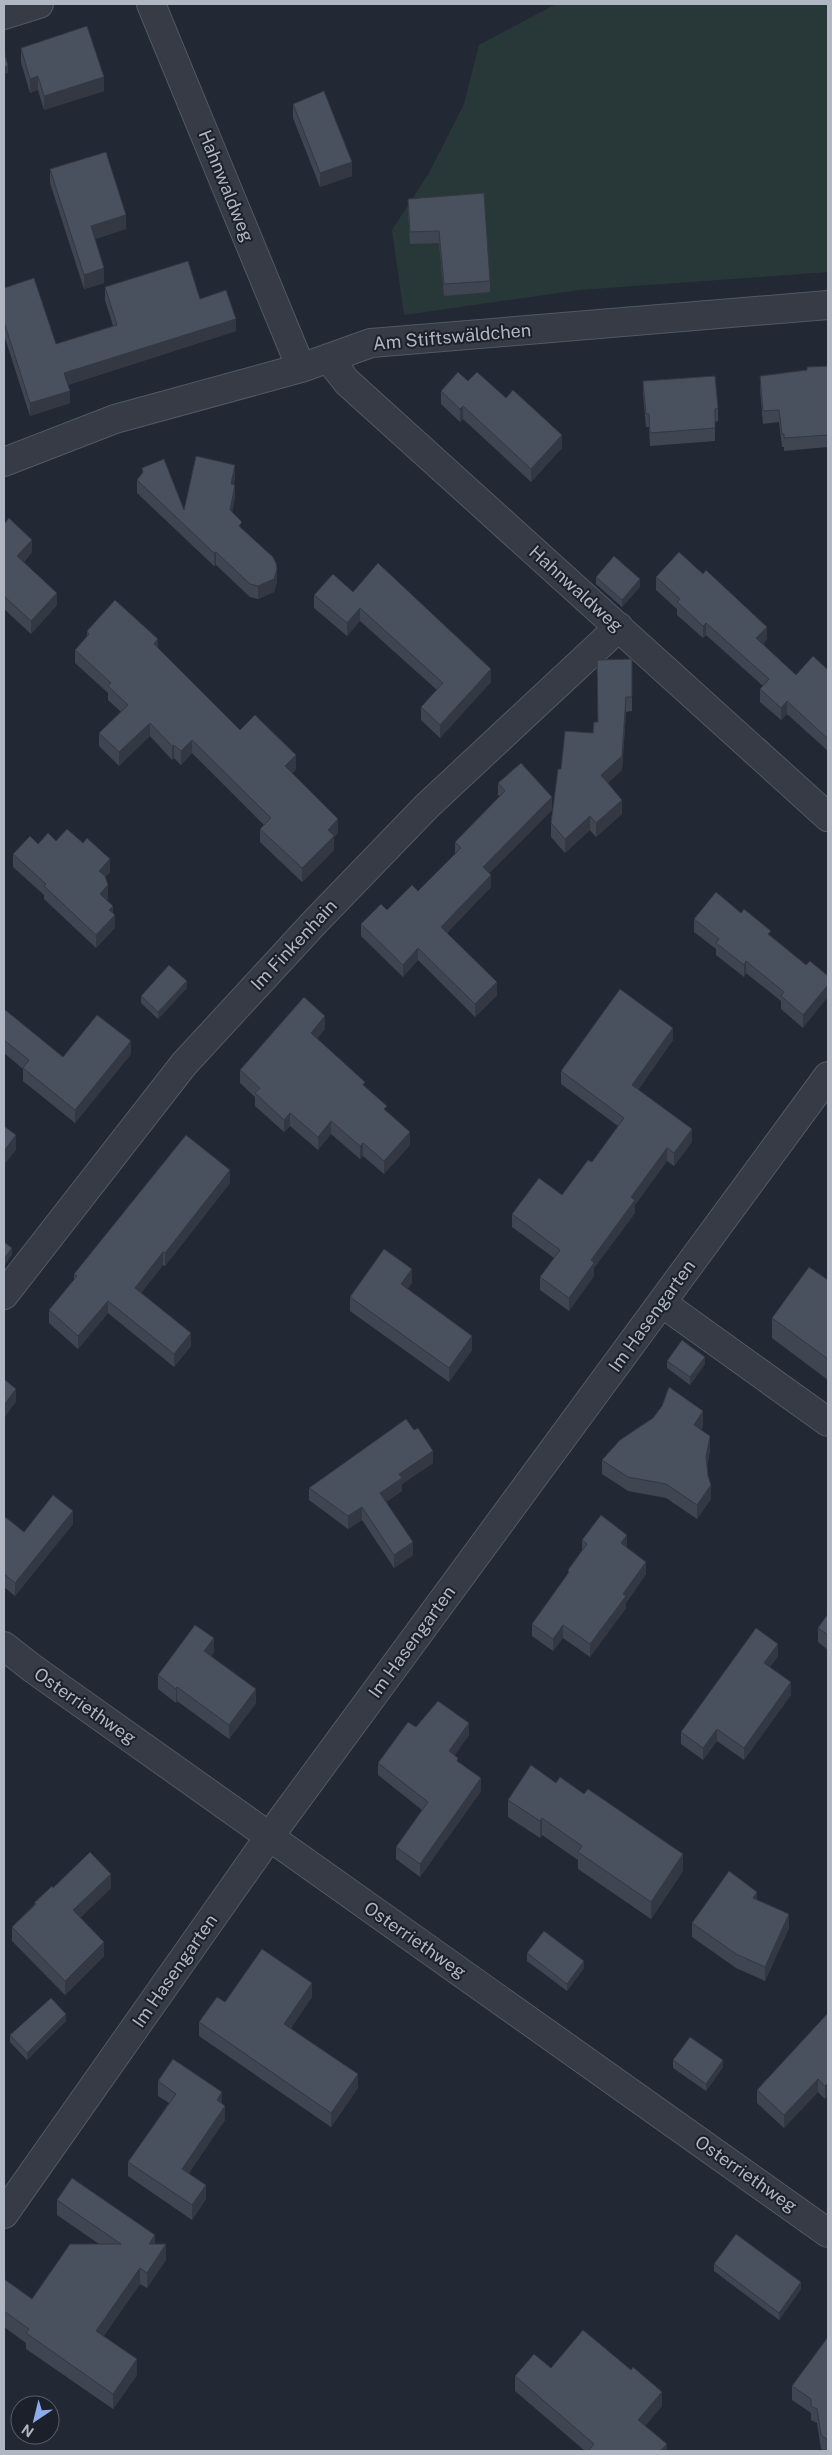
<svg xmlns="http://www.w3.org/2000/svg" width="832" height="2455" viewBox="0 0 832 2455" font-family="'Public Sans',sans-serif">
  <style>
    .green { fill: #283839 }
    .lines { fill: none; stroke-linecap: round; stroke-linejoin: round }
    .minor-casing { stroke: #535963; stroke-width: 30 }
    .minor { stroke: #363b45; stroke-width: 28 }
    .wall { fill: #3f4551 }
    .shaded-wall { fill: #333842 }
    .building { fill: #49505e; stroke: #333842 }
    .labels { text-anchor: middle; stroke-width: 4; stroke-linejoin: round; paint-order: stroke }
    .street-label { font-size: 18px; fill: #b0b6c2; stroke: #1b202a }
  </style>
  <rect width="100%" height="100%" fill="#222934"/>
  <!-- green -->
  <path class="green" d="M556,4H828V272L579,290L404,315L392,230L429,173L464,104L479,45Z"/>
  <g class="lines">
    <defs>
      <path id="minor" d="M151,4L301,368
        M4,15L39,4
        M328,358L347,382L828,817
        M4,462L115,419L301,368L371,343L828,305
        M4,1295L184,1064L314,923L427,806L619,627
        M662,1303L828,1422
        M4,1646L32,1668L828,2233
        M4,2214L269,1837L828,1076"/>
    </defs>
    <!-- minor casing -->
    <use href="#minor" class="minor-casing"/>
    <!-- minor -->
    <use href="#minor" class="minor"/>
  </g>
  <!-- wall -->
  <path class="wall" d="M21,48L104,91L44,110L38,90L30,93L21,62Z
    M293,104L352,176L320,187L293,118Z
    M50,169L126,229L95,239L104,283L84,289L50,183Z
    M408,199L490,281V292L444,296L439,243L410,244L408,210Z
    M105,287L200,299L236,331L68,385L70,403L30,416L4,335V288L56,344L113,326L105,300Z
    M828,366V447L784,451V447H782L779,422L763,424L760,389V376L807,370Z
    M468,381L562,448L531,482L463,419L460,422L441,404V391Z
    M643,381L718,408V421L715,422V441L650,446L649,427H646L643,394Z
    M142,468L184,510L235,478L234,484L235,498L232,512L242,529L277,582L274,592L258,599L250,597L216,565L214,566L137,493V480L142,474Z
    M4,524L32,552L24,562L57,605L31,634L4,609Z
    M596,577L640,587L622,607L596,584Z
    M656,577L767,639L763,644L796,675L828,670V751L787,714L781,720L760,702V689L763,686L706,635L703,638L677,615V609L656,590Z
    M353,592L491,682L440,738L421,720V707L437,690L360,621L347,636L314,608V595Z
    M87,631L158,648L240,730L296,769L292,773L338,833L334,837V850L302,882L260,842V829L264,825L192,753L181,765L174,758L172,760L150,736L119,766L99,746V733L121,712L108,700V693L75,663V650L87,636Z
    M632,659V711L626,712L622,770L608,783L622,814L596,837L590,830L565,853L551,837V823L561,769L593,733L598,722Z
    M498,783L552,810L489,873L491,887L447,933L497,995L475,1017L418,960L403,977L361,936V924L387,910L418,891L455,854V842L500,796L498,795Z
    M56,841L110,872L105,877L108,899L106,900L113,913L115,928L96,948L44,899V895L13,867V854L38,844Z
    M694,919L771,936L806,965L803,1028L781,1009V1001L746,973L744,977L716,955V949L694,932Z
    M187,988L158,1019L141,1003V996Z
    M4,1009L63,1057L131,1054L75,1123L23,1081V1069L4,1053Z
    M325,1029L317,1039L365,1087L387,1112L410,1145L384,1174L363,1156L360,1159L331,1134L318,1150L290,1126L284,1132L255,1106V1097L240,1083V1070Z
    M673,1040L638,1090L692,1142L674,1166L667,1161L635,1205V1213L594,1268V1276L569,1311L540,1290V1277L554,1258L512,1227V1214L562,1195L592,1162L618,1126L561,1084V1071Z
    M230,1183L165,1266L163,1265L141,1293L191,1346L174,1367L108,1313L78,1349L49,1323V1310L74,1280V1274Z
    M828,1280V1380L772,1338V1318Z
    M412,1283L407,1289L472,1350L449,1382L350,1311V1297Z
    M667,1361L705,1364L690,1385L667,1368Z
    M703,1426L701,1430L710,1450L707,1467L711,1499L697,1519L666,1498L628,1491L602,1474V1460Z
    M433,1463L402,1484V1491L386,1502L413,1555L394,1568L362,1520L348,1529L309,1500V1488Z
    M4,1516L24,1532L73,1524L15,1596L4,1587Z
    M582,1540L627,1548L646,1574L626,1603V1608L590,1657L563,1638L553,1651L532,1636V1624L568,1574V1570L582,1550Z
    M828,1614V1650L818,1642V1628Z
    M214,1652L211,1656L256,1703L229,1739L177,1701L176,1703L158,1689V1675Z
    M778,1656L770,1667L791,1695L744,1760L717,1741L703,1760L681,1744V1732Z
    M416,1727L469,1735L454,1756L458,1762L481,1791L420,1877L396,1859V1847L422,1810L378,1775V1763Z
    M556,1783L584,1794L683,1871L651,1919L578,1869V1860L542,1835L540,1838L508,1817V1800Z
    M53,1888H111L80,1918L104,1956L65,1995L12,1941V1927L34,1905V1903Z
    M692,1923L789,1928L765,1981L736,1968L692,1937Z
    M527,1953L584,1968L567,1991L527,1961Z
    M312,1997L291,2028L358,2088L331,2127L199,2036V2022L225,2002Z
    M828,2013L825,2099L818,2092L784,2128L757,2103V2090Z
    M66,2021L27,2060L10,2042V2035Z
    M673,2060L723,2067L706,2091L673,2068Z
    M158,2081L222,2103L225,2120L189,2173L206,2199L192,2220L128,2176V2162L169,2103L158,2096Z
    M57,2200L155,2244L166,2260L147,2288L140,2284L103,2337L137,2375L113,2409L26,2349V2343L4,2327V2279L32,2299L99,2244L57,2215Z
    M714,2264L801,2289L779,2320L714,2271Z
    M828,2337V2451H825L821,2449L817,2423L811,2420V2413L792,2400V2386Z
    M551,2368L662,2406L645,2426L667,2451H585L515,2391V2376Z"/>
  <!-- shaded-wall -->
  <path class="shaded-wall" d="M8,66V73L4,74V67Z
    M38,76V90L30,93V79Z
    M104,77V91L44,110V96Z
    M352,162V176L320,187V173Z
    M126,215V229L91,240V226Z
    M104,268V283L84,289V275Z
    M236,319V331L64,386V373Z
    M70,391V403L30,416V403Z
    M463,406V419L460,422V409Z
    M562,435V448L531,482V469Z
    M235,465V478L231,497V484Z
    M235,485V498L230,523V510Z
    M32,540V552L17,569V556Z
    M216,552V565L214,566V553Z
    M277,569V582L274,592L258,599V586Z
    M640,579V587L622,607V600Z
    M57,593V605L31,634V621Z
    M360,608V621L347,636V623Z
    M706,623V635L703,638V626Z
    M767,627V639L756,651V638Z
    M158,639V652L154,644Z
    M491,669V682L440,738V725Z
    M626,697V712L622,770L601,789V775Z
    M787,701V714L781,720V708Z
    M150,723V736L119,766V752Z
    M192,740V753L181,765V751Z
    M174,745V758L172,760V746Z
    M296,755V769L285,780V766Z
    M552,797V810L483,880V867Z
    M622,800V814L596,837V823Z
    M590,816V830L565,853V839Z
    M338,819V833L334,837V850L302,882V868L328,830Z
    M110,859V872L99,884V871Z
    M491,875V887L441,939V927Z
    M108,885V899L100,907V894Z
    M113,906V918L115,915V928L96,948V935L109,910Z
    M418,948V960L403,977V965Z
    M746,961V973L744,977V965Z
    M187,981V988L158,1019V1012Z
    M497,982V995L475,1017V1004Z
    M828,985V997L803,1028V1015Z
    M325,1016V1029L311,1046V1033Z
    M673,1028V1040L632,1098V1085Z
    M131,1041V1054L75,1123V1110Z
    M290,1113V1126L284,1132V1120Z
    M331,1121V1134L318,1150V1137Z
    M692,1129V1142L674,1166V1153Z
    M410,1132V1145L384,1174V1161Z
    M16,1135V1150L4,1165V1151Z
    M363,1143V1156L360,1159V1146Z
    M667,1148V1161L635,1205V1213L594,1268V1276L569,1311V1298L591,1260L631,1197Z
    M230,1170V1183L165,1266V1253Z
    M12,1248V1255L4,1266V1259Z
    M163,1252V1265L135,1300V1288Z
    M412,1269V1283L401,1298V1284Z
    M108,1301V1313L78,1349V1336Z
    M191,1333V1346L174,1367V1354Z
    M472,1336V1350L449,1382V1368Z
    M705,1357V1364L690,1385V1377Z
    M16,1389V1402L4,1418V1405Z
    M703,1411V1426L694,1439V1425Z
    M710,1436V1450L706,1471V1457Z
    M433,1451V1463L402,1484V1491L380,1506V1493L399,1474Z
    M711,1485V1499L697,1519V1505Z
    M362,1507V1520L348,1529V1516Z
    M73,1511V1524L15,1596V1583Z
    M627,1535V1548L621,1543Z
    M413,1542V1555L394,1568V1555Z
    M646,1562V1574L626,1603V1608L590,1657V1644L623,1594Z
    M563,1625V1638L553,1651V1639Z
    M214,1638V1652L204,1665V1651Z
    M778,1644V1656L764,1675V1663Z
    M791,1682V1695L744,1760V1748Z
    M177,1687V1701L176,1703V1689Z
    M256,1689V1703L229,1739V1725Z
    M469,1723V1735L449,1764V1751Z
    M717,1729V1741L703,1760V1748Z
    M481,1778V1791L420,1877V1864Z
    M542,1818V1835L540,1838V1821Z
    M683,1854V1871L651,1919V1902Z
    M111,1874V1888L73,1925V1910Z
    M757,1892V1906L753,1898Z
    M789,1914V1928L765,1981V1967Z
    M104,1942V1956L65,1995V1981Z
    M584,1961V1968L567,1991V1984Z
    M312,1983V1997L284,2038V2024Z
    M66,2014V2021L27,2060V2053Z
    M723,2060V2067L706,2091V2084Z
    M358,2074V2088L331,2127V2113Z
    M818,2079V2092L784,2128V2115Z
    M828,2083V2095L825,2099V2086Z
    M222,2092V2107L217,2100Z
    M225,2106V2120L182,2183V2169Z
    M206,2185V2199L192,2220V2205Z
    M155,2235V2251L149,2244Z
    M166,2244V2260L147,2288V2273Z
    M140,2268V2284L96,2347V2331Z
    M801,2282V2289L779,2320V2313Z
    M137,2359V2375L113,2409V2394Z
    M662,2392V2406L638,2434V2420Z
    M667,2444V2451H660Z"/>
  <!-- building -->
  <path class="building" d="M87,26L104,77L44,96L38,76L30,79L21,48Z
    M4,51L8,66L4,67Z
    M324,91L352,162L320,173L293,104Z
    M106,152L126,215L91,226L104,268L84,275L50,169Z
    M484,193L490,281L444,284L439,231L410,232L408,199Z
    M188,261L200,299L226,290L236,319L64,373L70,391L30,403L4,322V288L34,278L56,344L117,325L105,287Z
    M828,366V435L784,438V434H782L779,410L763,411L760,376L807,370V367Z
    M458,372L468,381L477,372L506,398L513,390L562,435L531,469L463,406L460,409L441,391Z
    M715,376L718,408L715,409V428L650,433L649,414H646L643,381Z
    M196,456L235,465L231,484L235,485L230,510L242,522L239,526L273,557L276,563L277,569L274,579L258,586L250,584L216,552L214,553L137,480L143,472L142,468L164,459L184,510Z
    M9,518L32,540L17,556L57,593L31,621L4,596V524Z
    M679,552L703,574L706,570L767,627L756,638L796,675L813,656L828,670V739L787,701L781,708L760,689L769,679L706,623L703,626L689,613L677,602L680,599L656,577Z
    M614,556L640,579L622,600L596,577Z
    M378,563L491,669L440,725L421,707L443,683L360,608L347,623L314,595L333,574L353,592Z
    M115,600L158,639L154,644L240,730L255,715L296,755L285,766L338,819L328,830L334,836L302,868L260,829L271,818L192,740L181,751L174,745L172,746L150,723L119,752L99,733L128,705L108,686L111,683L75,650L89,634L87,631Z
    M632,659V697H626L622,756L601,775L622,800L596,823L590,816L565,839L551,823L558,769H561L565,731L593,733L594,722H598L597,660Z
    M521,763L552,797L483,867L491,875L441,927L497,982L475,1004L418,948L403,965L361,924L381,904L387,910L412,885L418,891L461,848L455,842L505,791L498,783Z
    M67,829L83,843L87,838L110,859L99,871L105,876L108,885L100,894L113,906L109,910L115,915L96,935L44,886L46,884L13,854L30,836L38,844L48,833L56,841Z
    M716,892L741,913L744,909L771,931L768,934L806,965L810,961L828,976V985L803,1015L781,996L784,992L746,961L744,965L716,943L719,939L694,919Z
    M169,965L187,981L158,1012L141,996Z
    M620,989L673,1028L632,1085L692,1129L674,1153L667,1148L631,1197L635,1200L591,1260L594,1263L569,1298L540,1277L560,1250L512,1214L539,1178L562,1195L588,1160L592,1162L624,1118L561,1071Z
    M304,997L325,1016L311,1033L365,1082L363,1085L387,1106L384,1109L410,1132L384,1161L363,1143L360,1146L331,1121L318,1137L290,1113L284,1120L255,1093L260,1088L240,1070Z
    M4,1009L63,1057L97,1015L131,1041L75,1110L23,1068L29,1060L4,1040Z
    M4,1126L16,1135L4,1151Z
    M186,1135L230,1170L165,1253L163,1252L135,1288L191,1333L174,1354L108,1301L78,1336L49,1310L77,1276L74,1274Z
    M4,1242L12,1248L4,1259Z
    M384,1249L412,1269L401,1284L472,1336L449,1368L350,1297Z
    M809,1267L828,1280V1359L772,1318Z
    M682,1340L705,1357L690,1377L667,1361Z
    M4,1379L16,1389L4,1405Z
    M669,1387L703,1411L694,1425L710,1436L706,1457L708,1476L711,1485L697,1505L666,1484L628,1477L602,1460L620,1440L653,1418L662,1406Z
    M406,1419L414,1430L418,1428L433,1451L399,1474L402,1478L380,1493L413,1542L394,1555L362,1507L348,1516L309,1488Z
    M53,1495L73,1511L15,1583L4,1574V1516L24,1532Z
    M601,1515L627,1535L621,1543L646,1562L623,1594L626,1596L590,1644L563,1625L553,1639L532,1624L569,1572L568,1570L587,1544L582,1540Z
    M828,1614V1635L818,1628Z
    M195,1625L214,1638L204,1651L256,1689L229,1725L177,1687L176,1689L158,1675Z
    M756,1628L778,1644L764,1663L791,1682L744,1748L717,1729L703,1748L681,1732Z
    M438,1701L469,1723L449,1751L458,1758L457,1761L481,1778L420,1864L396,1847L428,1802L378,1763L408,1722L416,1727Z
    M531,1765L556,1783L560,1777L584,1794L588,1789L683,1854L651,1902L578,1852L582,1846L542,1818L540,1821L508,1800Z
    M90,1852L111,1874L73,1910L104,1942L65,1981L12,1927L36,1904L34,1903L52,1886L53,1888Z
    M729,1871L757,1892L753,1898L789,1914L765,1967L736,1954L692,1923Z
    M544,1931L584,1961L567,1984L527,1953Z
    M262,1949L312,1983L284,2024L358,2074L331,2113L199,2022L217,1997L225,2002Z
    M51,1998L66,2014L27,2053L10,2035Z
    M828,2013V2083L825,2086L818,2079L784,2115L757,2090Z
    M690,2037L723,2060L706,2084L673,2060Z
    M173,2059L222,2092L217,2100L225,2106L182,2169L206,2185L192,2205L128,2162L176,2094L158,2081Z
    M72,2178L155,2235L149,2244H166L147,2273L140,2268L96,2331L137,2359L113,2394L26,2333L29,2329L4,2311V2279L32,2299L70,2244H121L57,2200Z
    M736,2234L801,2282L779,2313L714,2264Z
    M583,2330L631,2370L633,2367L662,2392L638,2420L667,2444L660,2451H588L594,2444L515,2376L534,2354L551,2368Z
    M828,2337V2440L821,2435L817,2409L811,2406V2399L792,2386Z"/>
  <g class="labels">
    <!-- street labels -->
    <g class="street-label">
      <text transform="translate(226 186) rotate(68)" y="6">Hahnwaldweg</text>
      <text transform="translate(452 337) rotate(-5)" y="6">Am Stiftswäldchen</text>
      <text transform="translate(576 589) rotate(42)" y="6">Hahnwaldweg</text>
      <text transform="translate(294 945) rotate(-47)" y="6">Im Finkenhain</text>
      <text transform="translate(652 1316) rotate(-54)" y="6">Im Hasengarten</text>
      <text transform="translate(412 1642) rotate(-54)" y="6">Im Hasengarten</text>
      <text transform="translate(85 1706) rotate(35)" y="6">Osterriethweg</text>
      <text transform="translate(415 1940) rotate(35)" y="6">Osterriethweg</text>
      <text transform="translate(175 1971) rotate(-55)" y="6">Im Hasengarten</text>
      <text transform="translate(746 2174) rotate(35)" y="6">Osterriethweg</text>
    </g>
  </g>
  <!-- border -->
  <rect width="832" height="2455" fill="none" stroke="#b0b6c2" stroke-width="10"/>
  <!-- north arrow -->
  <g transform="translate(35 2420) rotate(215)"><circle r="24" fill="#1b202a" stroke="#575c67"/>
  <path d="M0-4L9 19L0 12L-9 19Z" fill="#8dabe9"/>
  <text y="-8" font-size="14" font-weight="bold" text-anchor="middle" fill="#b0b6c2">N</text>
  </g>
</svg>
